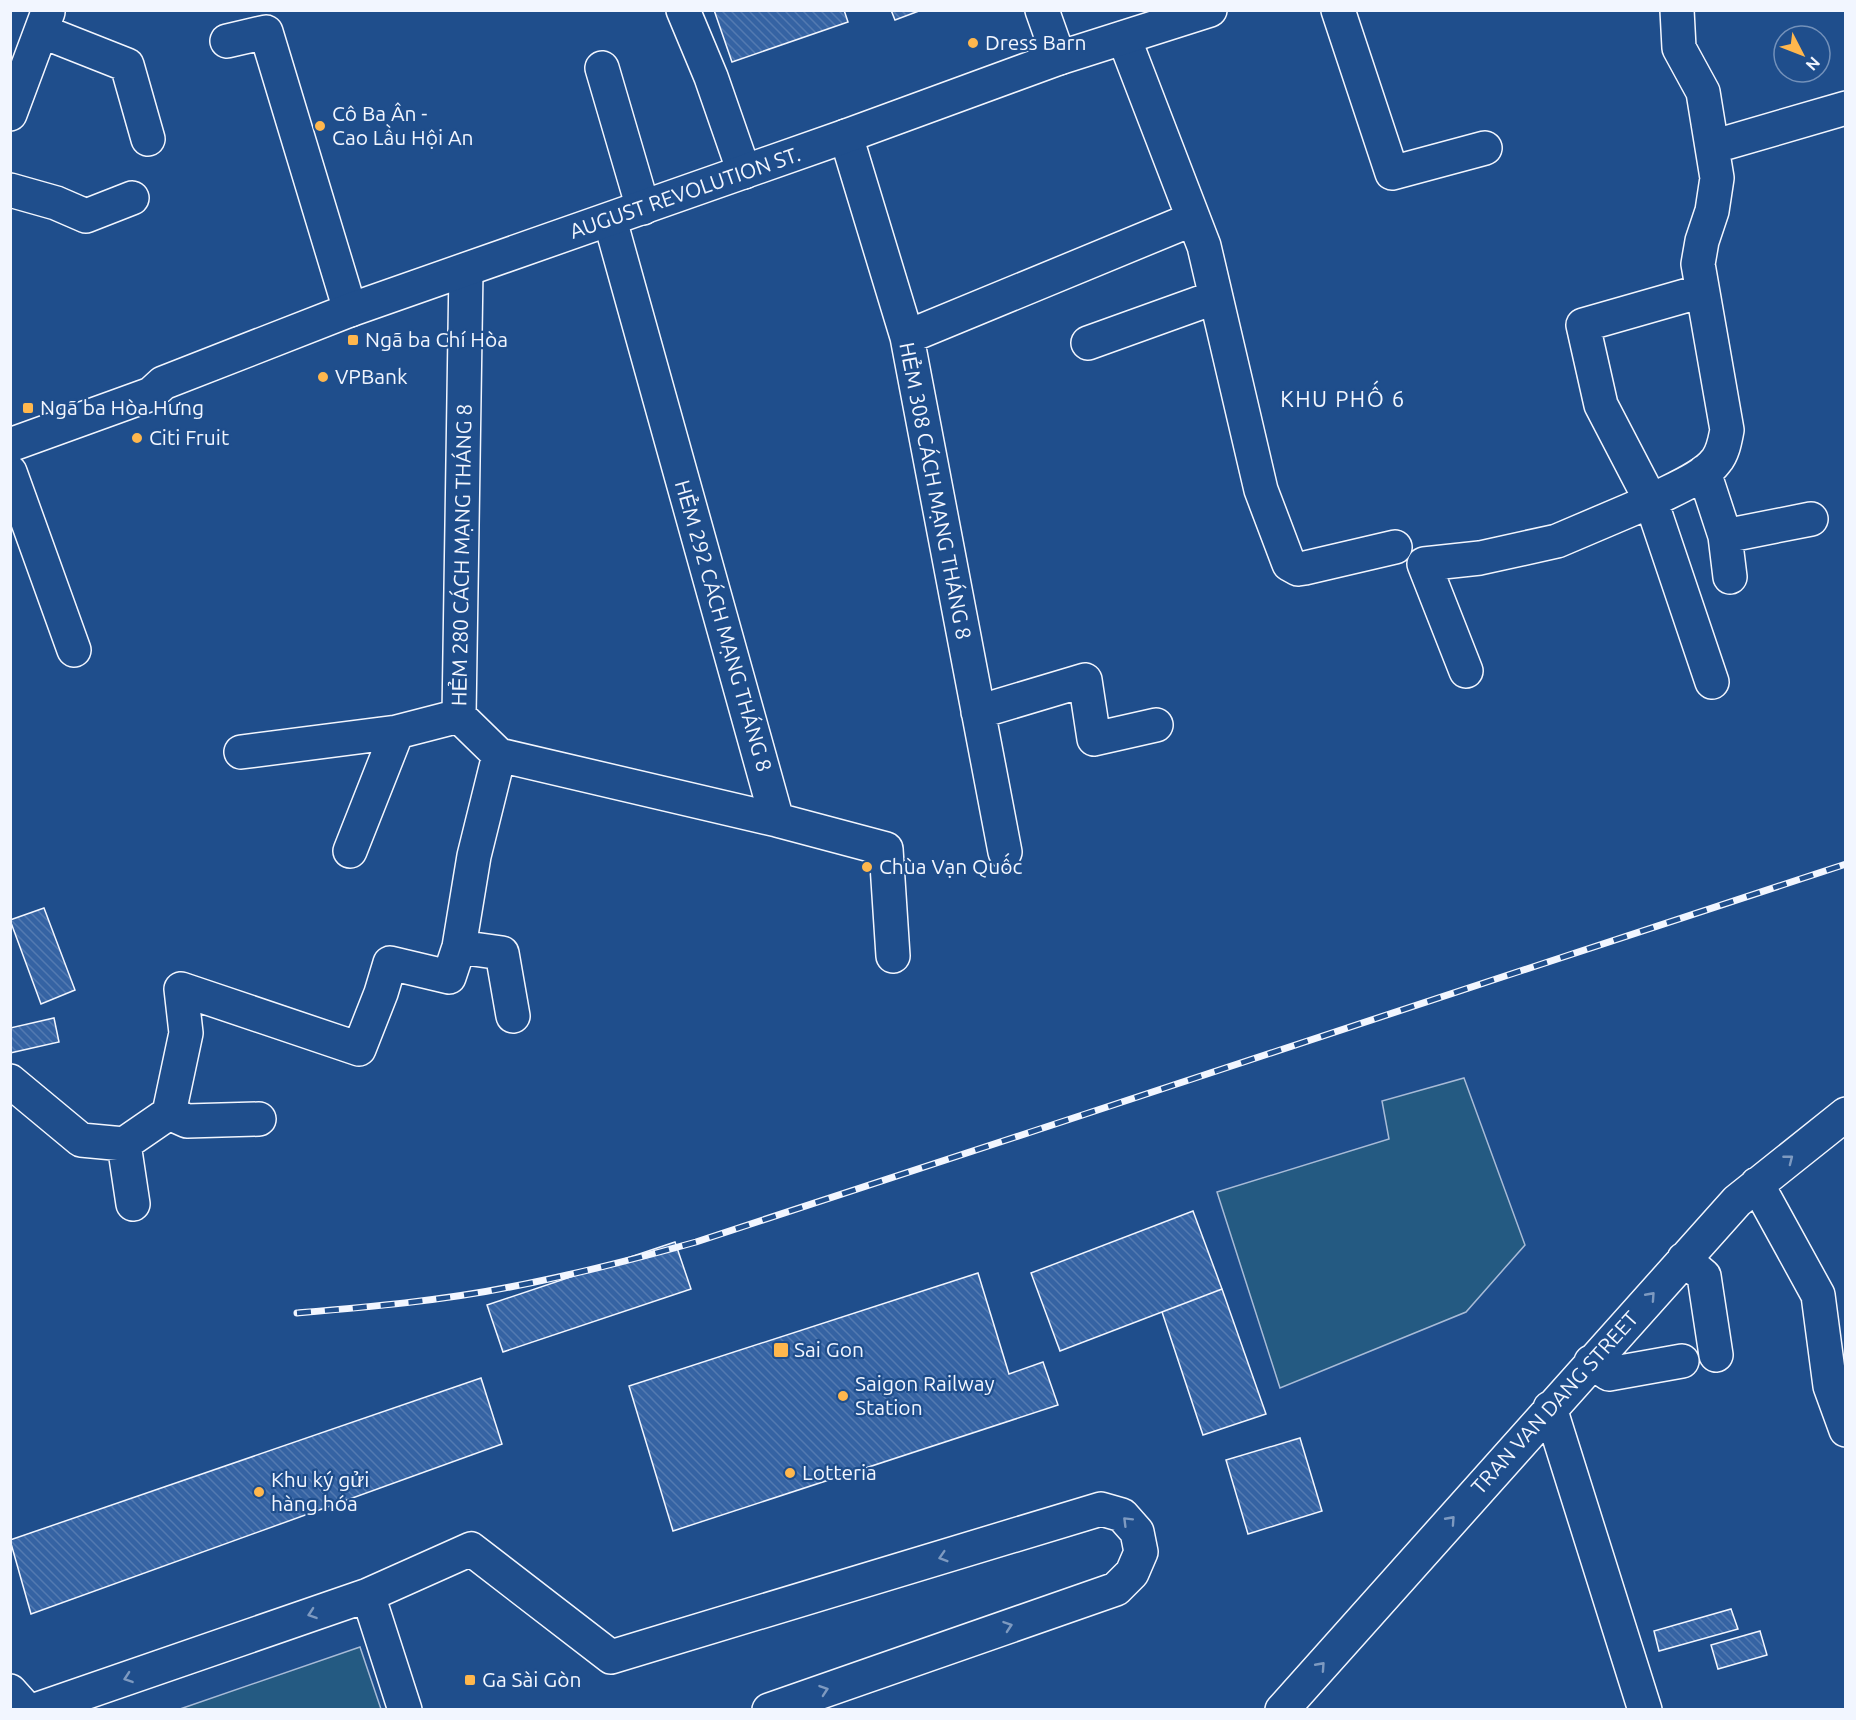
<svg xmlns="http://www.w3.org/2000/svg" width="1856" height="1720" viewBox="0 0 1856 1720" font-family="Ubuntu,sans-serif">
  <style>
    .green { fill: #245a82; stroke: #a8bbd7; stroke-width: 1.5 }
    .building { fill: url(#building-back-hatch); stroke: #f2f6ff; stroke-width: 1.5 }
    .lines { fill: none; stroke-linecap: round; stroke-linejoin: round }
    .minor-casing { stroke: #f2f6ff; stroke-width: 36 }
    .major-casing { stroke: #f2f6ff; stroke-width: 36 }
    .minor { stroke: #1f4e8c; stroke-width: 33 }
    .major { stroke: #1f4e8c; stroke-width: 33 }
    .rail-casing { stroke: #f2f6ff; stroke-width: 7 }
    .rail { stroke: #1f4e8c; stroke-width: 4.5; stroke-dasharray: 14; stroke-linecap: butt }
    .oneway { stroke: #7e9ac0 }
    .poi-dot { fill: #ffb74d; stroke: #1f4e8c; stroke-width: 2 }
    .labels { text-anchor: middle; stroke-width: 4.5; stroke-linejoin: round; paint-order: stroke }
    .poi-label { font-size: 21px; fill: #f2f6ff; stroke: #1f4e8c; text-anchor: start }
    .street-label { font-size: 21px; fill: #f2f6ff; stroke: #1f4e8c }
    .neighbourhood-label { font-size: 22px; letter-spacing: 1.5px; fill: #f2f6ff; stroke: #1f4e8c }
  </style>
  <defs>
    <pattern id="building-back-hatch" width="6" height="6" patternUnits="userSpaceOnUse" patternTransform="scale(1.5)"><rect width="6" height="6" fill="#3563a3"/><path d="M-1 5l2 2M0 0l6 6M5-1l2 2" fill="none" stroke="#537ab1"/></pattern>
  </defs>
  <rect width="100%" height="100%" fill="#1f4e8c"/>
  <!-- green -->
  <path class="green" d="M1464,1078L1525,1245L1466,1312L1280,1388L1217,1192L1389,1139L1382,1101Z
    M360,1647L381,1709H180Z"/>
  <!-- building -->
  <path class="building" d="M714,10H844L848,22L732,62Z
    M891,10H919V11L895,20Z
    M44,908L75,990L41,1004L10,920Z
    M54,1018L59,1042L10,1053V1028Z
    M1193,1211L1222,1289L1060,1351L1031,1273Z
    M675,1242L691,1289L503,1352L487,1305Z
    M978,1273L1009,1374L1043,1362L1058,1405L673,1531L629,1386Z
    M1222,1289L1266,1414L1203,1435L1162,1312Z
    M481,1378L502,1444L31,1614L10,1540Z
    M1300,1438L1322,1511L1248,1534L1226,1460Z
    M1731,1609L1738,1629L1659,1651L1654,1631Z
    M1760,1631L1767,1655L1718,1669L1711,1645Z"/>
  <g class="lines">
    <defs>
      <path id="minor" d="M683,10L711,77L744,172
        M1042,10L1059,58
        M1338,10L1392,173L1485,148
        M1677,10L1679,48L1703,92L1717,178L1712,211L1702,241L1698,264L1727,430C1725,440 1723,453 1716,461C1704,478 1669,491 1651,501L1601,405L1583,325L1702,291
        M41,31L127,65L148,139
        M1124,38L1204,246L1261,490L1289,564L1298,569L1305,568L1395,547
        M227,41L266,32L350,310
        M602,68L643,208
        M10,114L48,12
        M846,136L907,337L1005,852
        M1712,147L1846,108
        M10,190L56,203L86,216L132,198
        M610,220L777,820L886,849L893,956
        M466,270L459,716L499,755L777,820
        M907,337L1193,219
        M1088,343L1216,297
        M10,472L74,650
        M1704,472L1725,536L1811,519
        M1725,536L1730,577
        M1466,671L1424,564L1480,558L1557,541L1651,501L1712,682
        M978,712L1085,680L1094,739L1156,725
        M241,752L397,732
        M350,851L397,732L459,716
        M459,947L502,953L513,1016
        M10,1081L81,1140L124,1144L169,1113
        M169,1113L186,1033L181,989L359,1049L381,993L390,963L449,977L459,947L474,856L499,755
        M169,1113L187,1121L259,1119
        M124,1144L133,1204
        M1757,1184L1818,1295L1830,1386L1846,1430
        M1684,1259L1704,1276L1716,1355
        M1591,1362L1609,1374L1682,1361
        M1550,1408L1645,1710
        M368,1595L405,1710
        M10,1691L27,1710
        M35,1710L368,1595L471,1549L611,1657L1101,1509L1122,1515L1137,1532L1141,1552L1132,1573L1116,1589L769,1710
        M1282,1710L1737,1201L1846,1114"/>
      <path id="major" d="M10,445L151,394L163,383L350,310L846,136L1059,58L1210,10"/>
    </defs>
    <!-- minor casing -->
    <use href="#minor" class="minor-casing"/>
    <!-- major casing -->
    <use href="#major" class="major-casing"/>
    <!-- minor -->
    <use href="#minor" class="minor"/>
    <!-- major -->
    <use href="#major" class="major"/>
    <defs>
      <path id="rail" d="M297,1313C368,1307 440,1301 510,1287C573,1275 635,1259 696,1242L1846,864"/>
    </defs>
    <!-- rail casing -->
    <use href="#rail" class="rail-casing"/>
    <!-- rail -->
    <use href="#rail" class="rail"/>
  </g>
  <!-- one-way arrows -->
  <defs><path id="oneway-chevron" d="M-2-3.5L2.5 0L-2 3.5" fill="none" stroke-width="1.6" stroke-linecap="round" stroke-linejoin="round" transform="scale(1.5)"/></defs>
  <g class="oneway">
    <use href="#oneway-chevron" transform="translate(1789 1159) rotate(-38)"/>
    <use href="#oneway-chevron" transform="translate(1651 1296) rotate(-48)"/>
    <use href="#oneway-chevron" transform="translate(1451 1520) rotate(-48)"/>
    <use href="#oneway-chevron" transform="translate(1127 1521) rotate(-135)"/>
    <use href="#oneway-chevron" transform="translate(943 1557) rotate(163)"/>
    <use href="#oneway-chevron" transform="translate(312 1614) rotate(161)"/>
    <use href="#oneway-chevron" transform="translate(1008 1626) rotate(-19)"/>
    <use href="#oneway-chevron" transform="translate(1321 1666) rotate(-48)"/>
    <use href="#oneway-chevron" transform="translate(128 1678) rotate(161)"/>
    <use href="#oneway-chevron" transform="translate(824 1690) rotate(-19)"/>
  </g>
  <!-- markers -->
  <g class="poi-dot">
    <circle cx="973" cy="43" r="6"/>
    <circle cx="320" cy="126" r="6"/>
    <rect x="347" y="334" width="12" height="12" rx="3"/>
    <circle cx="323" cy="377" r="6"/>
    <rect x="22" y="402" width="12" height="12" rx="3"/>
    <circle cx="137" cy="438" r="6"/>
    <circle cx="867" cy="867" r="6"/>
    <rect x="773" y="1342" width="16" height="16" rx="3"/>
    <circle cx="843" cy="1396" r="6"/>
    <circle cx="790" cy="1473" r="6"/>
    <circle cx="259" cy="1492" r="6"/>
    <rect x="464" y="1674" width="12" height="12" rx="3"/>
  </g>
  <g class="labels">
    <!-- poi labels -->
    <g class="poi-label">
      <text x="985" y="50">Dress Barn</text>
      <text x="332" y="121">Cô Ba Ân -<tspan x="332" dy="24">Cao Lầu Hội An</tspan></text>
      <text x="365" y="347">Ngã ba Chí Hòa</text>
      <text x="335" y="384">VPBank</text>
      <text x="40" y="415">Ngã ba Hòa Hưng</text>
      <text x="149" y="445">Citi Fruit</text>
      <text x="879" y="874">Chùa Vạn Quốc</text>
      <text x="794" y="1357">Sai Gon</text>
      <text x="855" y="1391">Saigon Railway<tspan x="855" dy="24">Station</tspan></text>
      <text x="802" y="1480">Lotteria</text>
      <text x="271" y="1487">Khu ký gửi<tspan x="271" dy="24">hàng hóa</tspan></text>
      <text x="482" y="1687">Ga Sài Gòn</text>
    </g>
    <!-- street labels -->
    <g class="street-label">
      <text transform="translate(685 193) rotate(-19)" y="7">AUGUST REVOLUTION ST.</text>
      <text transform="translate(935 491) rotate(79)" y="7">HẺM 308 CÁCH MẠNG THÁNG 8</text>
      <text transform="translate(462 555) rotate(-89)" y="7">HẺM 280 CÁCH MẠNG THÁNG 8</text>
      <text transform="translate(723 626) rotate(74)" y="7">HẺM 292 CÁCH MẠNG THÁNG 8</text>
      <text transform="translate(1555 1403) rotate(-48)" y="7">TRAN VAN DANG STREET</text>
    </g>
    <!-- neighbourhood labels -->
    <g class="neighbourhood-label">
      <text x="1343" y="407">KHU PHỐ 6</text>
    </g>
  </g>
  <!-- border -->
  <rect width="1856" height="1720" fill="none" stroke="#f2f6ff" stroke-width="24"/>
  <!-- north arrow -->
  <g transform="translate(1802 54) rotate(132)"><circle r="28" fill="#1f4e8c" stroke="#7391ba" stroke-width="1.5"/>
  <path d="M0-4.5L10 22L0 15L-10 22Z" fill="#ffb74d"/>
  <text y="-9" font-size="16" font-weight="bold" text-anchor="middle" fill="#f2f6ff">N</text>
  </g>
</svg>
